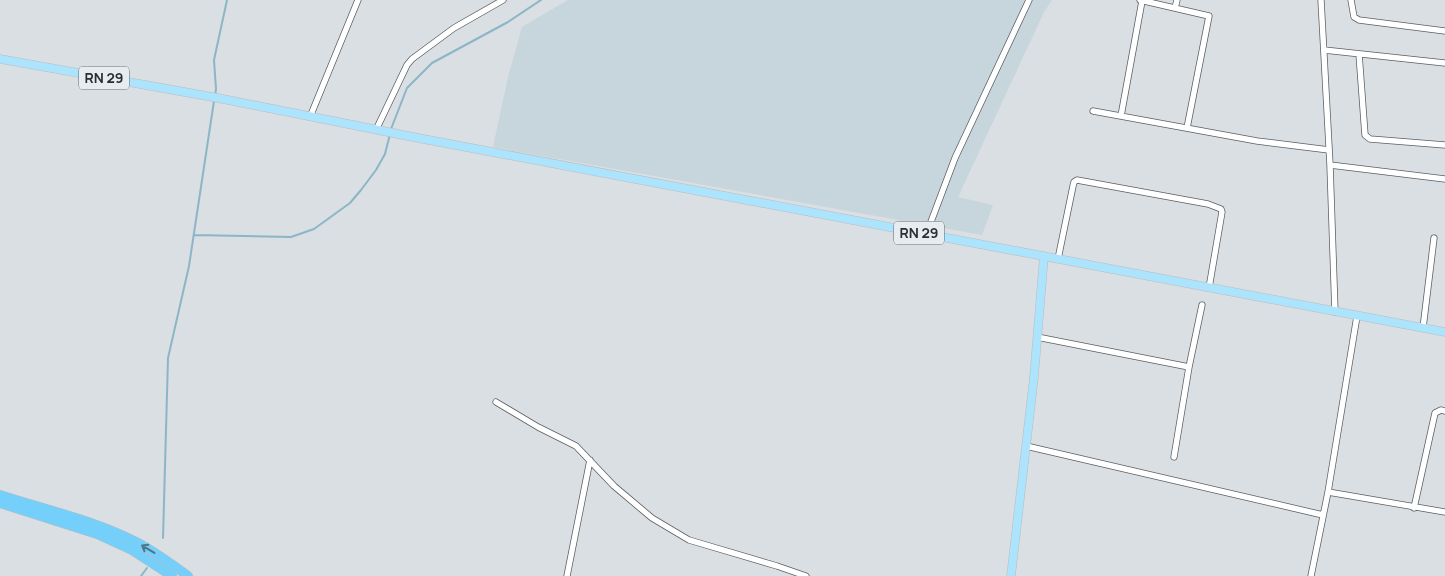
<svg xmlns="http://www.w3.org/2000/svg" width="1445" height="576" viewBox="0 0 1445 576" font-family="Manrope,sans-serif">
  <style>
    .built { fill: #c7d5dc }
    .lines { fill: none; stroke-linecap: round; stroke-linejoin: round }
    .stream { stroke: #8db5c8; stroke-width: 2 }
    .minor-casing { stroke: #595f62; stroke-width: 7 }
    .major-casing { stroke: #bbbcbd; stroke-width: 9 }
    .highway-casing { stroke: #bbbcbd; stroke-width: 10 }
    .minor { stroke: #fff; stroke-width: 5.5 }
    .major { stroke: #ace3fd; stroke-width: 8 }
    .highway { stroke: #74d0fb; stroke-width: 9 }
    .oneway { stroke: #4c778b }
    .labels { text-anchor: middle; stroke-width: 5; stroke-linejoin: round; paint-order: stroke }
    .shield { fill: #e6ecf0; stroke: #64676a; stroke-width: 1 }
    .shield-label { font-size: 14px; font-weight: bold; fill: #2c2e30 }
  </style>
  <rect width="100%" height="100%" fill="#d9dfe2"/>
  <!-- built -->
  <path class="built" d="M568,0H1052L1044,12L958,197L993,205L982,235L493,147L508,77L522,27Z"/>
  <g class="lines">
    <!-- stream -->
    <path class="stream" d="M215,96L216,89L214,60L227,0
      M391,129L407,88L432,63L508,22L541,0
      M194,235L291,237L314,229L350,203L361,190L376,170L385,154L390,134
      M163,538L168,358L189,266L214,101
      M141,576L147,568"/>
    <defs>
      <path id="minor" d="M1140,0L1209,16L1187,128
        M1321,0L1330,165L1335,312
        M1351,0L1354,17L1359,20L1445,31
        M1175,8L1177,0
        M1324,50L1445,63
        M1359,54L1365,135L1370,139L1445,145
        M1093,111L1257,141L1329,150
        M1121,116L1142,1
        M310,117L358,0
        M376,130L407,65L412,59L454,28L503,0
        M1330,165L1445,179
        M926,235L955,158L1029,0
        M1058,259L1073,186L1074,182L1077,180L1208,204L1221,209L1222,212L1209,288
        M1357,316L1328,492L1445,512
        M1423,328L1434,238
        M1037,337L1189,367
        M496,402L538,427L576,446L614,486L652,518L689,540L777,566L806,576
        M1026,446L1323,515
        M1174,457L1189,367L1202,305
        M1414,508L1435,413L1441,410L1445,411
        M567,576L590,460
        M1311,576L1328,492"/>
      <path id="major" d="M0,59L218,98L413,137L1445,332
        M1011,576L1034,377L1044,256"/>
      <path id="highway" d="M0,495C46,510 93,520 136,542C154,551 171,564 188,576
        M0,503L97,534L132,550L172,576"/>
    </defs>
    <!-- minor casing -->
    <use href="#minor" class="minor-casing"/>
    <!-- major casing -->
    <use href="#major" class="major-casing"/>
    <!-- highway casing -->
    <use href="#highway" class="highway-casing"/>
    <!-- minor -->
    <use href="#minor" class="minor"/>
    <!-- major -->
    <use href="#major" class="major"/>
    <!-- highway -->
    <use href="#highway" class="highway"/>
  </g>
  <!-- one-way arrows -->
  <defs><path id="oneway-shaft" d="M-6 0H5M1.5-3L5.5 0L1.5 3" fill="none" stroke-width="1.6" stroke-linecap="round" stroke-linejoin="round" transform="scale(1.25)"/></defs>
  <use class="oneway" href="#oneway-shaft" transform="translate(148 549) rotate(-149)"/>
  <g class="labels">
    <!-- shield labels -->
    <g class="shield">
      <rect x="79" y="66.5" width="50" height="23" rx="4"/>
      <rect x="894" y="221.5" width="50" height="23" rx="4"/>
    </g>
    <g class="shield-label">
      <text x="104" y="83">RN 29</text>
      <text x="919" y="238">RN 29</text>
    </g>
  </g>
</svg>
